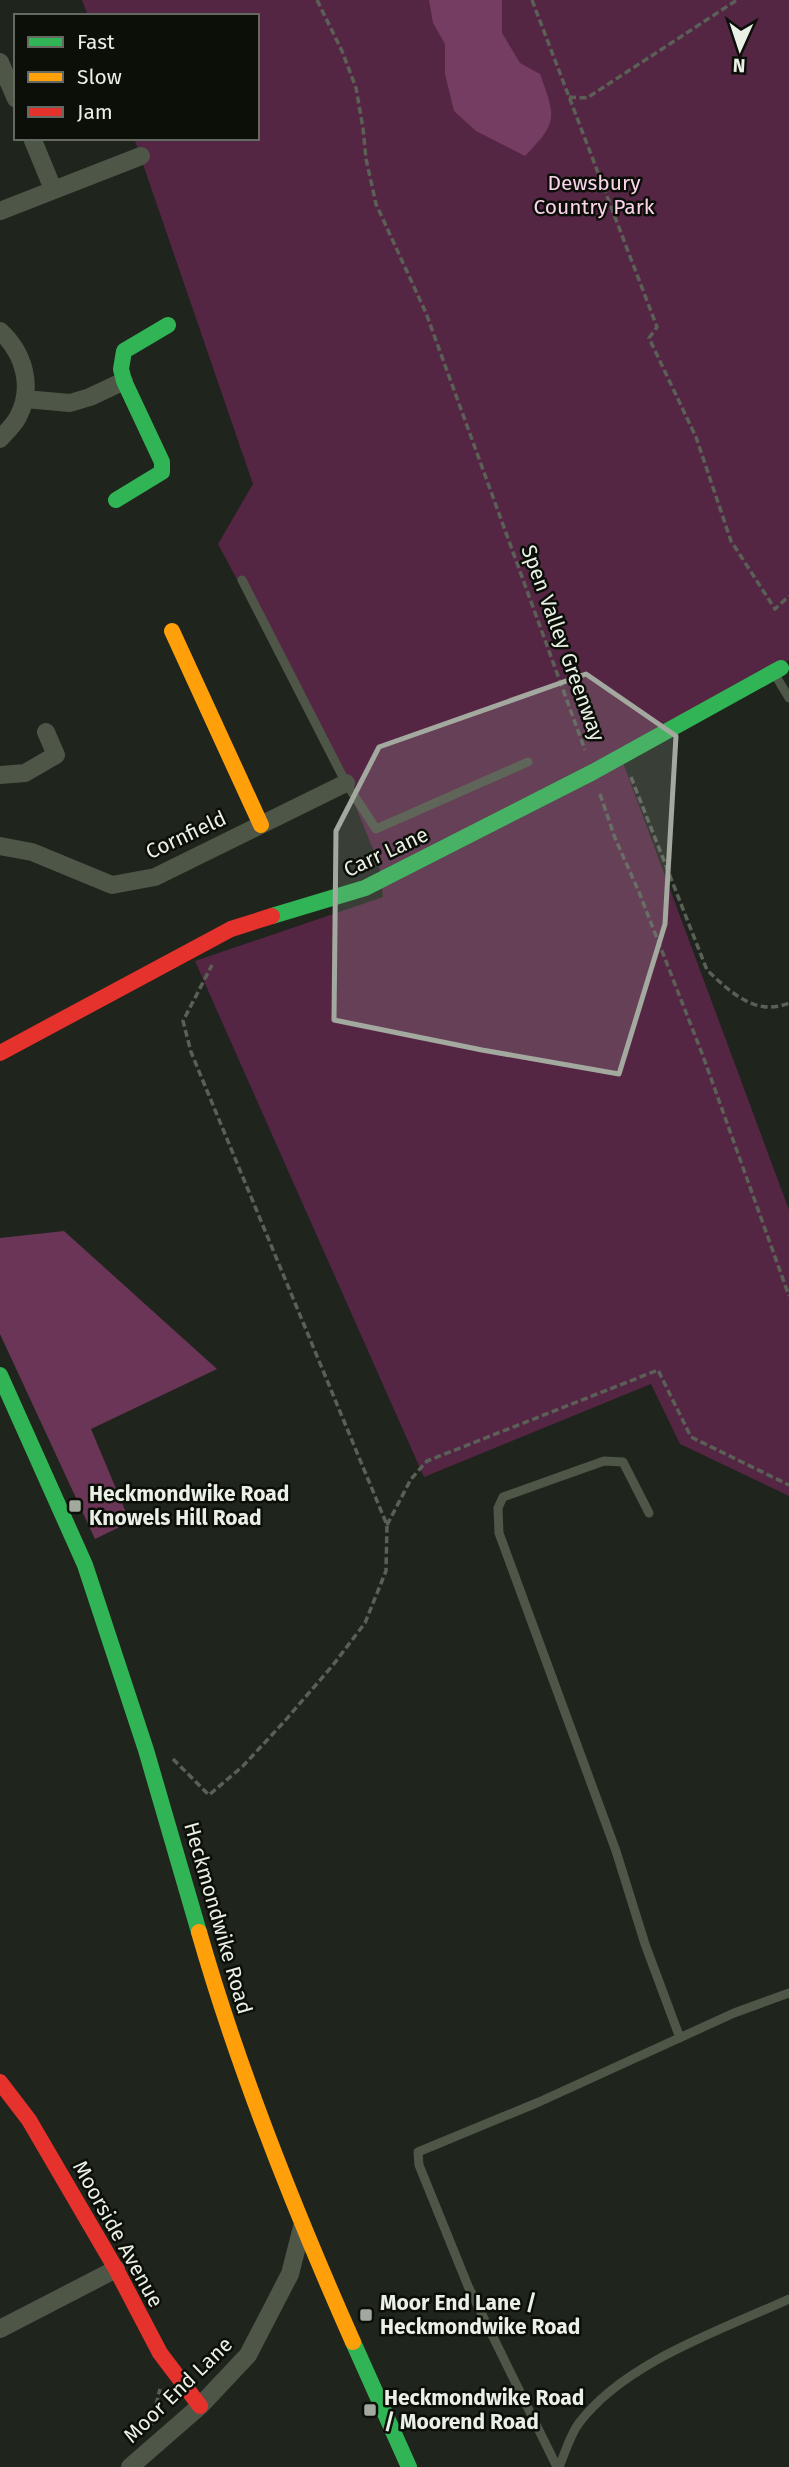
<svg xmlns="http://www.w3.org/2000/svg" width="789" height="2467" viewBox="0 0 789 2467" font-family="'Fira Sans',sans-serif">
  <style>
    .green { fill: #552644 }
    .forest { fill: #6a3557 }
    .water { fill: #753d61 }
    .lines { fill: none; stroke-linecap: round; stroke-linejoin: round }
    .path { stroke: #5a6056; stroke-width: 3.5; stroke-dasharray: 7 3.5; stroke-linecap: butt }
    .lane { stroke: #4e5648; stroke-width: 9 }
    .street { stroke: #4e5648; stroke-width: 18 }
    .fast { stroke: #30b455; stroke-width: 16 }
    .slow { stroke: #ff9f0a; stroke-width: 16 }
    .jam { stroke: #e5322d; stroke-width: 16 }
    .marked { fill: #a3a99f; fill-opacity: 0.2; stroke: #a3a99f; stroke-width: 5; stroke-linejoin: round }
    .poi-dot { fill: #a3a99f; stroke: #0b0f08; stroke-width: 2.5 }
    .labels { text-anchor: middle; stroke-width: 5; stroke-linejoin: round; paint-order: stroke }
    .park-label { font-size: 21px; fill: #fbd4eb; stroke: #0b0f08 }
    .street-label { font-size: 21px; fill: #eaf0e6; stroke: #0b0f08 }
    .poi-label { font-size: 21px; font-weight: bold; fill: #eaf0e6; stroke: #0b0f08; text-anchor: start }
  </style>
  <rect width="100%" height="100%" fill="#1f241c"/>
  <!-- green -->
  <path class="green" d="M82,0H789V660L621,757L789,1210V1496L680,1444L651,1384L424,1477L195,961L383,897L379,864L346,783L218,544L253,484L134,138H257V16H88Z"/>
  <!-- forest -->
  <path class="forest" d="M64,1231L217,1369L91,1429L130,1522L95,1539L0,1334V1238Z"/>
  <!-- water -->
  <path class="water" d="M429,0H502V33L520,63L540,74C556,118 558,122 525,156L476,131L454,111L445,74V44L433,23Z"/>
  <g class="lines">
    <!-- path -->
    <path class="path" d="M317,0L342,51L356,88L363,128L366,159L376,204L426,313L585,750
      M532,0L657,327L649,338L696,437L731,541L775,609L789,596
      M569,97L587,98L737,0
      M631,777L707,970C730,992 756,1017 789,1003
      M600,794L615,838L639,892L703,1056L789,1296
      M387,1525L411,1479L427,1461L658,1370L691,1437L789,1485
      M173,1759L209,1795L243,1766L283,1723L333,1665L365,1623L386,1571L387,1525L191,1052L183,1021L212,965
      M151,2425L160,2389"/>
    <!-- lane -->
    <path class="lane" d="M242,580L346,783L376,829L528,762
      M774,673L789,698
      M649,1513L623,1462L604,1461L503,1497L498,1508L499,1533L616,1851L645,1944L680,2038
      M557,2467L468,2286L419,2165L418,2152L539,2102L734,2013L789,1993
      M559,2467C565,2453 570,2435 579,2423C625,2362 721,2330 789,2299"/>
    <!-- street -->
    <path class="street" d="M0,62L16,99
      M32,138L53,189
      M0,211L141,156
      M0,331C24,353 34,387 18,417C14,425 6,432 0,439
      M25,399L70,403L90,397L124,381
      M0,775L25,773L56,755L46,732
      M0,846L32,852L112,885L155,877L346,783
      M0,2329L116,2269
      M130,2467L200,2406L248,2355L290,2274L302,2227"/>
    <!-- fast -->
    <path class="fast" d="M116,500L162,472V462L124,381L121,369L124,351L168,325
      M272,916L365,888L593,772L781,668
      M0,1375L85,1565L146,1750L199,1932
      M353,2342L409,2467"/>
    <!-- slow -->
    <path class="slow" d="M172,631L261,825
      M199,1932C239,2072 294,2209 353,2342"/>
    <!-- jam -->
    <path class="jam" d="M0,1053L231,929L272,916
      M0,2082L29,2120L116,2269L160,2353L200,2406"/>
  </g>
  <!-- marked area -->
  <path class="marked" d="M586,674L676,736L665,924L619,1074L482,1050L334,1020L336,831L379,747Z"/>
  <!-- markers -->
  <g class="poi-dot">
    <rect x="68" y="1499" width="14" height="14" rx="3.5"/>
    <rect x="359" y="2308" width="14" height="14" rx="3.5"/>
    <rect x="363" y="2403" width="14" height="14" rx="3.5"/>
  </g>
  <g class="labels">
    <!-- park labels -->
    <g class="park-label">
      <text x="594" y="190">Dewsbury<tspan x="594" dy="24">Country Park</tspan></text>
    </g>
    <!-- street labels -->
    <g class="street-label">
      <text transform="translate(563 643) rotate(70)" y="7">Spen Valley Greenway</text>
      <text transform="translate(186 835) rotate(-25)" y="7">Cornfield</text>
      <text transform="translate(386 852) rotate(-25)" y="7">Carr Lane</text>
      <text transform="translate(218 1918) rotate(74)" y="7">Heckmondwike Road</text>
      <text transform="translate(118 2234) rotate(61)" y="7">Moorside Avenue</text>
      <text transform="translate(178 2390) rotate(-44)" y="7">Moor End Lane</text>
    </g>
    <!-- poi labels -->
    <g class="poi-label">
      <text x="89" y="1501">Heckmondwike Road<tspan x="89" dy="24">Knowels Hill Road</tspan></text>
      <text x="380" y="2310">Moor End Lane /<tspan x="380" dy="24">Heckmondwike Road</tspan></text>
      <text x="384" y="2405">Heckmondwike Road<tspan x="384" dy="24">/ Moorend Road</tspan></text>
    </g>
  </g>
  <!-- legend -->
  <rect x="14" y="14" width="245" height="126" fill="#0b0f08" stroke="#646961" stroke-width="2"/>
  <rect x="28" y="37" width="35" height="10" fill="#30b455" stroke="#646961" stroke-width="2"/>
  <text x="77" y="49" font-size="21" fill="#eaf0e6">Fast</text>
  <rect x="28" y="72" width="35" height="10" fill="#ff9f0a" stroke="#646961" stroke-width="2"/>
  <text x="77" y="84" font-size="21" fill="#eaf0e6">Slow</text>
  <rect x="28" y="107" width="35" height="10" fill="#e5322d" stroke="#646961" stroke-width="2"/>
  <text x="77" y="119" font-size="21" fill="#eaf0e6">Jam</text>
  <!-- north arrow -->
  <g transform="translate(740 49) rotate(183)" stroke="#0b0f08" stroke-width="5" paint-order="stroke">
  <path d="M0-5L12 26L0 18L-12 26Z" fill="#eaf0e6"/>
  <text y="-10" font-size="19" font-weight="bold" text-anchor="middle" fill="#eaf0e6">N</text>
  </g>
</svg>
